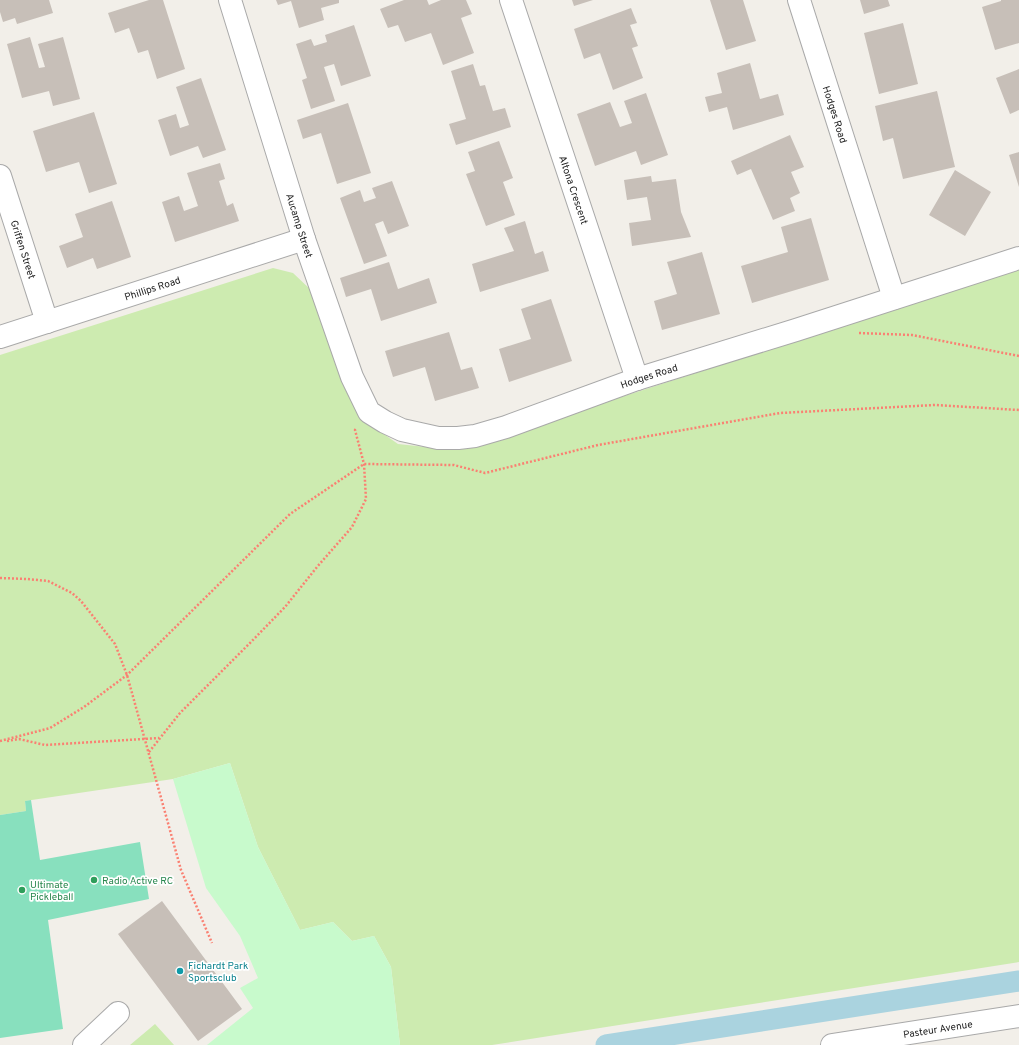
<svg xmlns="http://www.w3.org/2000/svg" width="1019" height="1045" viewBox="0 0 1019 1045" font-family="Overpass,sans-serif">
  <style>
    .grass { fill: #cdebb0 }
    .park { fill: #c8facc }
    .pitch { fill: #88e0be }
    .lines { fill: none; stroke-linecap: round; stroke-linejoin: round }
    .canal { stroke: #aad3df; stroke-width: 21 }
    .building { fill: #c7bfb8 }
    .minor-casing { stroke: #a9a9a9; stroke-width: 24 }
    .path { stroke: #fa8072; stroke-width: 2.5; stroke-dasharray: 2 2; stroke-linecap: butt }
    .minor { stroke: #fff; stroke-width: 22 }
    .leisure-dot { fill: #2e9e5b; stroke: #fff; stroke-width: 1.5 }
    .culture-dot { fill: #0f9aa8; stroke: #fff; stroke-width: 1.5 }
    .labels { text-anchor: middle; stroke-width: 3.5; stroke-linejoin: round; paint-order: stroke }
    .street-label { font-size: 10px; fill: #222; stroke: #fff }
    .leisure-label { font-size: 10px; fill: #27864d; stroke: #fff; text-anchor: start }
    .culture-label { font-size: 10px; fill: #0d838f; stroke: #fff; text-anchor: start }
  </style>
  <rect width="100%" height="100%" fill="#f2efe9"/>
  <!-- grass -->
  <path class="grass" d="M273,268L293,273L311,290L346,391L368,423L398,444L426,447L469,446L1019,269V962L492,1045H400L391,967L374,936L352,941L333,922L300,930L258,847L230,763L173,779L25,801L26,811L0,815V355Z
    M155,1024L174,1045H130Z"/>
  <!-- park -->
  <path class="park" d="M230,763L258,847L300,930L333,922L352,941L374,936L391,967L400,1045H207L253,1008L240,988L258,978L240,936L206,888L173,779Z"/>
  <!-- pitch -->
  <path class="pitch" d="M31,800L40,860L140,842L149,899L48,920L63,1029L0,1038V815L26,811L25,801Z"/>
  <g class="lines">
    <!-- canal -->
    <path class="canal" d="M606,1045L1019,981"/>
  </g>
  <!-- building -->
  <path class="building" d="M0,0H49L53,13L17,24L15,18L3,22L0,12Z
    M149,0H163L185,69L157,79L148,50L138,53L129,28L115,33L108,13Z
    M276,0H339V3L321,8L324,20L299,28L291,1L278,5Z
    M404,0H427L429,5L441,0H466L472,14L461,18L474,53L443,65L431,33L405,42L398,25L388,28L380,9Z
    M572,0H593L574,6Z
    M710,0H743L756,41L726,50Z
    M860,0H888L890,6L864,14Z
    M1001,0H1019V43L995,50L982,7L1001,1Z
    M631,8L637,23L630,25L638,46L632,48L643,78L613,90L600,53L584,59L574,29Z
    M903,23L918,84L879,94L864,33Z
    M354,25L371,76L341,86L334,64L324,67L335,101L311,109L302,80L307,78L296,44L311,39L314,46L327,42L325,35Z
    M30,37L39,68L45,67L38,44L63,37L80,99L53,106L49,91L22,98L7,44Z
    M750,63L760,99L778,94L784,115L733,130L727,107L709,112L705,97L722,93L717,73Z
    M473,64L480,86L485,85L493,111L505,108L511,127L456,145L449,124L466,119L451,71Z
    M1019,69V110L1010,114L996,78Z
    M201,78L226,150L203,158L198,146L170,156L158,120L176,114L180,128L189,125L176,87Z
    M937,91L955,167L903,179L893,138L883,141L875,106Z
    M646,93L668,155L641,165L636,151L595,166L577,114L610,102L620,127L632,123L624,101Z
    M348,103L371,173L337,184L321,133L303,139L297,120Z
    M94,112L117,184L89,193L79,162L46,172L33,131Z
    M790,135L804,167L791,172L800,193L790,198L795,211L773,220L751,169L737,175L731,161Z
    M499,141L513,178L503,182L515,215L486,226L466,174L475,171L468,152Z
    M1019,152V187L1009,155Z
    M220,163L225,179L219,181L227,206L233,203L239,221L175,242L162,202L179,196L184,211L198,206L187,173Z
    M955,170L991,192L965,236L929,215Z
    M651,176L652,182L676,179L681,212L691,237L632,246L629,223L651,220L647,197L627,200L624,180Z
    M392,181L409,226L388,234L383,221L375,224L387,256L364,264L340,198L360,190L364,202L376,198L372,188Z
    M112,201L131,257L97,269L93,258L67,268L59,246L83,237L75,214Z
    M811,218L829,280L752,303L741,266L788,252L781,227Z
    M525,221L535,254L543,251L549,271L480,292L472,264L514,251L504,228Z
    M702,252L720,314L662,330L654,301L677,294L667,262Z
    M389,262L398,289L429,278L437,303L381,321L371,289L346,297L340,278Z
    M551,299L572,361L509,382L499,349L531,339L521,309Z
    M449,332L461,370L472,367L479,388L435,401L425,367L393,377L385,351Z
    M162,901L242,1009L198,1041L118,934Z"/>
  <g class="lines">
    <defs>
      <g id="minor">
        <path id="s1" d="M230,0L304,239L352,377L369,412L385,422L402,430L438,438H458L475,436L506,427L637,379L796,330L1019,258"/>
        <path id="s2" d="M511,0L637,379"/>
        <path id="s3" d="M799,0L894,298"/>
        <path id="s4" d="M0,176L47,322"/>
        <path id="s5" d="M0,337L304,239"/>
        <path d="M84,1045L118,1013"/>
        <path id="s6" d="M832,1045L1019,1016"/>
      </g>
    </defs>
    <!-- minor casing -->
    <use href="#minor" class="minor-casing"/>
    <!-- path -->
    <path class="path" d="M859,333L912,335L1019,356
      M0,578L27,579L48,581L72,593L81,601L115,644L127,675L181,870L212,943
      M0,741L50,728L84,707L127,675L290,514L364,464L454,465L485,473L598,445L780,413L935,405L1019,410
      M7,741L19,739L45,745L159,738
      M149,752L180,713L251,642L285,607L317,567L352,527L366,499L364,464L355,430L357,428"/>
    <!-- minor -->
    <use href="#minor" class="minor"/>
  </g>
  <!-- markers -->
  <g class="leisure-dot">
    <circle cx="94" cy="880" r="4"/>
    <circle cx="22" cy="890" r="4"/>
  </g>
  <circle class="culture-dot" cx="180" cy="971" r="4"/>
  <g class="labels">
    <!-- street labels -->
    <g class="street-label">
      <text dy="4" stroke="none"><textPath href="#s3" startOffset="120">Hodges Road</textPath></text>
      <text dy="4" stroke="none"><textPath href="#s2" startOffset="200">Altona Crescent</textPath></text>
      <text dy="4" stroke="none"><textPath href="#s1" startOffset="236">Aucamp Street</textPath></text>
      <text dy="4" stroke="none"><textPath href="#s4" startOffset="77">Griffen Street</textPath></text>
      <text dy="4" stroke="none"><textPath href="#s5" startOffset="160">Phillips Road</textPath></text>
      <text dy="4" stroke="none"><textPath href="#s1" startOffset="731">Hodges Road</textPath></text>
      <text dy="4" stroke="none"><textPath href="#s6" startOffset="107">Pasteur Avenue</textPath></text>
    </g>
    <!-- leisure labels -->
    <g class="leisure-label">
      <text x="102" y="884">Radio Active RC</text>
      <text x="30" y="888">Ultimate<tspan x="30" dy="12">Pickleball</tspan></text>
    </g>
    <!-- culture labels -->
    <g class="culture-label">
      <text x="188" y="969">Fichardt Park<tspan x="188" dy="12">Sportsclub</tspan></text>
    </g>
  </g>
</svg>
